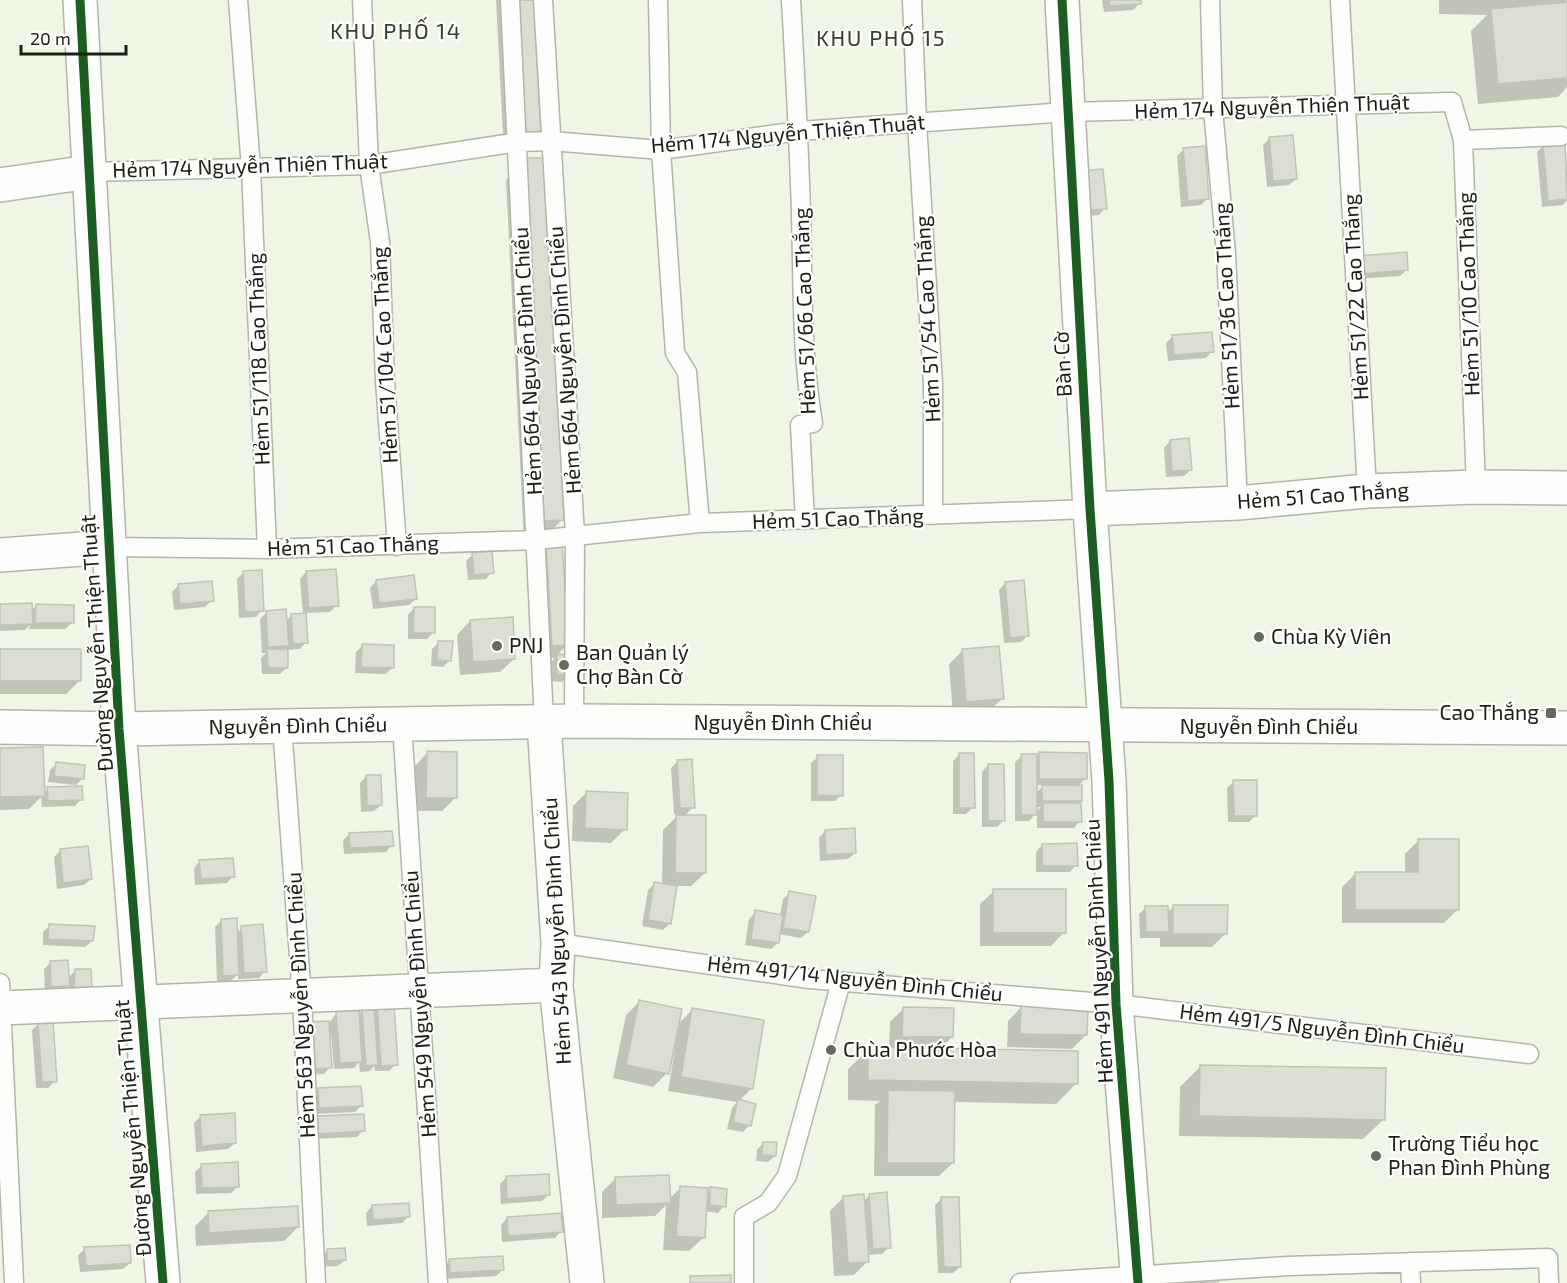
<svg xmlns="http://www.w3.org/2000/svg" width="1567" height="1283" viewBox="0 0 1567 1283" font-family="'Exo 2',sans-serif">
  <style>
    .shadow { fill: #0003; fill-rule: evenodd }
    .building { fill: #dadfd1; stroke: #c0c4b7; stroke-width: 1.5 }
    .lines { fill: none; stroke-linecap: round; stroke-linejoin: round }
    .service-casing { stroke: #b1b6a8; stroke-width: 21 }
    .minor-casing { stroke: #b1b6a8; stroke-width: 36 }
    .tertiary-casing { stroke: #b1b6a8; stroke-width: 36 }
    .secondary-casing { stroke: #b1b6a8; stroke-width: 36 }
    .service { stroke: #fdfefb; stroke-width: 18 }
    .minor { stroke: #fdfefb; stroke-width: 33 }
    .tertiary { stroke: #fdfefb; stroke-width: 33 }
    .secondary { stroke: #fdfefb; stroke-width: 33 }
    .cycleway-casing { stroke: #fff; stroke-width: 13 }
    .cycleway { stroke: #1b5e20; stroke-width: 9 }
    .poi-dot { fill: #666a5d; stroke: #fff; stroke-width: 2 }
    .labels { text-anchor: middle; stroke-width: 4.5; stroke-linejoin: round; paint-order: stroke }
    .street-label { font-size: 21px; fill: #1b1f14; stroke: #fff }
    .poi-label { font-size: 21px; fill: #1b1f14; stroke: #fff; text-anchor: start }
    .neighbourhood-label { font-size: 22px; letter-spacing: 1.5px; fill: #343e24; stroke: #fff }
  </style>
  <rect width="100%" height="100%" fill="#f0f6e5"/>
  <!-- shadow -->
  <path class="shadow" d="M496,0H532L519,153L504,154Z
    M1102,0H1139L1140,3L1133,10L1104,12Z
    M1439,0H1567V87L1558,97L1478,104L1471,31L1487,15L1439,14Z
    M1270,138L1296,179L1289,185L1267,187L1263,145Z
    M1564,143L1567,200L1563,205L1542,207L1537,152L1544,145Z
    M1184,149L1207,199L1201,205L1181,207L1177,156Z
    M527,160L562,520L542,540L524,541L506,180Z
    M1081,173L1105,208L1099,215L1078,216Z
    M1359,258L1407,269L1400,276L1354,279Z
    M1173,336L1212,351L1206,358L1168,361L1166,343Z
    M1170,441L1191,469L1184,476L1166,477L1164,448Z
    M546,546L567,645L556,656L569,657L568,676L562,682L552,681L551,662L555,658L539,659L532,560Z
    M473,554L492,572L486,579L468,580L466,561Z
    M306,572L337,605L330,612L304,613L306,642L300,649L286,650L287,667L280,674H262L261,658L266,653H262L260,619L267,612L286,621L291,616L303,615L300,579Z
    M243,573L262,610L256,617L239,618L237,579Z
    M376,581L416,599L409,605L373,609L370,588Z
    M1005,583L1028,635L1021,642L1004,643L999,590Z
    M178,586L212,600L205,607L174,610L172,592Z
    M0,606L31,611L36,606L72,623L65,629H29L30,625L25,630L0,631Z
    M414,608L434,632L427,639H408V615Z
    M470,621L514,659L500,672L460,675L457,635Z
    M439,642L450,660L443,667L431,666L432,649Z
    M362,646L392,668L386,674L355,673L356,652Z
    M0,651L80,680L66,694H0Z
    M962,651L1002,699L988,712L953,715L949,664Z
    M0,749L43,794L48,789L81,799L75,806L42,807L41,797L29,809L0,810Z
    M427,753L455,798L442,811H413L414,767Z
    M960,754L973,807L966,814H953V761Z
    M1039,754L1085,779L1077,787L1081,800L1077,804L1080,821L1074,828H1037V812L1029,821H1015V762L1022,756L1035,758ZM1035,785H1044L1035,794ZM1035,807H1041L1035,813Z
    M818,757L841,795L835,801H811V763Z
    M678,761L694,807L684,816L705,873L691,886H675L670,923L663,930L642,926L648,890L655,883L662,885L663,830L679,814H674L671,768Z
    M56,764L83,778L76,785L48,782L50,770Z
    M988,765L1003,821L997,827H982V772Z
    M366,777L381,805L374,811L361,812L360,783Z
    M1234,781L1256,815L1249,822H1228L1227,788Z
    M587,792L625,829L611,843L572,841L573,806Z
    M825,831L855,853L848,859L820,861L819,838Z
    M349,834L392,845L386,852L344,854L343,841Z
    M1419,840L1458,909L1444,923H1342V887L1356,873H1405V854Z
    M1042,845L1076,865L1070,872H1036V852Z
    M61,850L91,879L84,885L57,889L54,857Z
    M200,861L233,876L227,883L195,885L194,868Z
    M994,891L1064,932L1051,946H980V904Z
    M790,893L808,932L801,938L779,934L778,943L771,949L745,945L749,919L756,912L780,916L783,899Z
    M1146,907L1167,913L1173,907L1226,933L1212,947H1160V938H1140L1139,914Z
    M222,920L236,933L242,928L265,971L259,978L238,979V974L231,981L217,982L215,927Z
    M50,925L92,941L85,947L43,945V932Z
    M50,963L68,978L76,970L90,988L68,994L69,985L62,992L45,993L44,969Z
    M640,1001L677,1025L693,1009L751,1089L739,1101L750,1125L743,1132L727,1129L732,1108L737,1102L668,1091L675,1049L672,1048L667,1073L653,1087L613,1078L626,1015Z
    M378,1006L396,1064L389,1071H375L374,1066L370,1071L360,1072L359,1062L354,1068L334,1069L331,1034H328L330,1067L324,1074L304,1075L308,1023L330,1022L337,1012L358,1015L363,1010L373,1011Z
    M1021,1007L1086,1035L1072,1049L1007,1047L1008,1021Z
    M903,1009L952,1037L939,1050L1077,1083L1056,1104L954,1102L953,1163L939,1176H874L875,1105L880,1101L848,1100V1069L869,1049H889L890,1022Z
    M39,1023L55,1081L48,1088H36L32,1030Z
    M1201,1066L1384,1119L1363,1139L1179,1136L1180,1087Z
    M318,1089L361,1106L355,1112L313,1114L312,1096Z
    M201,1116L235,1143L228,1149L196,1152L194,1123Z
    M318,1117L363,1130L357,1137L312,1139V1124Z
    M763,1143L775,1156L768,1162L756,1161L757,1150Z
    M202,1165L238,1186L231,1193L196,1194L195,1172Z
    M506,1178L549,1195L542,1201L501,1204L500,1184Z
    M615,1179L669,1199L680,1188L706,1194L711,1189L724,1206L718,1213L705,1211L703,1238L689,1251L663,1250L666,1205L655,1216L602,1218V1192Z
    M870,1195L889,1247L882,1254L867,1255L868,1261L854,1275L834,1276L830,1211L844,1197L863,1202Z
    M942,1198L960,1267L953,1273H938L935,1205Z
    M372,1206L408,1217L402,1223L367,1226L366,1213Z
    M209,1212L298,1227L284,1241L196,1246L195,1226Z
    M507,1218L561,1231L555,1238L502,1242L501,1225Z
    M85,1249L130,1263L123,1269L80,1272L78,1255Z
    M327,1251L345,1260L338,1266L321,1267V1257Z
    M449,1261L503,1269L496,1276L444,1279L443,1267Z"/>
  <!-- building -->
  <path class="building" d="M517,0H534L541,133L524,134Z
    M1109,0H1141V4L1110,6Z
    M1567,2V78L1498,84L1491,9Z
    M1293,135L1297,179L1273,181L1269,137Z
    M1565,142L1567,199L1548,201L1543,144Z
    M1205,146L1209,199L1188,201L1183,148Z
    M526,158H546L564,520L544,521Z
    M1103,169L1107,209L1085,211L1081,171Z
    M1407,252L1408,270L1360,274L1359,256Z
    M1212,332L1214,352L1174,355L1172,335Z
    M1189,438L1192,470L1172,471L1170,440Z
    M562,543L569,645L552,646L546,544Z
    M492,551L494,573L474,575L472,553Z
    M336,569L339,606L309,608L306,571Z
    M262,570L264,611L245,612L243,571Z
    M414,575L417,599L379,603L376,580Z
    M1024,580L1029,636L1010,638L1005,582Z
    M212,581L214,601L180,604L178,584Z
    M32,603L33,624L0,625V604Z
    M36,604L74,605V623H35Z
    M414,607H435V633H413Z
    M286,609L289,646L268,647L266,611Z
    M306,613L308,643L293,644L291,614Z
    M513,617L515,659L473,662L470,620Z
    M438,641H453L451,661L437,660Z
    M362,644L394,645V668L361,667Z
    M999,646L1004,699L966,702L962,649Z
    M0,649H81V681H0Z
    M267,649H288V668H268Z
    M557,654L570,655V676L557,674Z
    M43,747L45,796L0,797V748Z
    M427,751L457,752V798H426Z
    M1039,752L1087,753V779H1039Z
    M959,753H974L975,808H959Z
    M1021,754H1037V815H1021Z
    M817,755H843V796L817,795Z
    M692,759L695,808H680L677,760Z
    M56,762L85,765L84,779L54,776Z
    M988,764H1004L1005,821H988Z
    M366,775H381L382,805L367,806Z
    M1233,780H1257V816H1234Z
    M1042,785H1082V801H1042Z
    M82,786L83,800L48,801L47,787Z
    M586,791L628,793L627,830L585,828Z
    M1043,803H1081L1082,822H1043Z
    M676,815H706V873H675Z
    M855,828L856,853L826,855L825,830Z
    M392,831L394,846L350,848L349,833Z
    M1418,839H1459V910H1355V872H1418Z
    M1077,843L1078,866H1042V844Z
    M88,846L92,879L63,883L60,849Z
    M233,858L235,877L201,879L199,860Z
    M654,882L677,886L671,924L648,920Z
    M993,889H1066V933H993Z
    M789,891L816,896L809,932L783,928Z
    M1173,905H1228L1227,934H1173Z
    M1145,906H1168L1169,932H1146Z
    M755,910L783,915L779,943L751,939Z
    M237,918L239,975L223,976L221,919Z
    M49,924L95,926L93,941L48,939Z
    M263,924L267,972L244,973L241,926Z
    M68,960L70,986L51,987L50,961Z
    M75,969H91L92,988H74Z
    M639,1000L682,1009L669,1074L626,1065Z
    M394,1004L398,1065L381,1066L377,1005Z
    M1021,1006L1088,1007L1087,1035L1020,1034Z
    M903,1007L954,1008L953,1037H902Z
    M362,1008H374L378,1065L366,1066Z
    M692,1008L764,1020L753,1089L681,1077Z
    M359,1010L362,1062L340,1063L336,1011Z
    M53,1021L57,1082H42L38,1022Z
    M329,1021L332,1068L310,1069L307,1022Z
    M868,1047L1078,1051V1084L868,1080Z
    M1200,1065L1386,1068L1385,1120L1199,1116Z
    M361,1086L363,1106L319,1108L318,1088Z
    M888,1090L955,1091L954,1163H887Z
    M738,1099L756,1104L751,1126L733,1122Z
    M235,1113L236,1143L202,1146L200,1115Z
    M364,1114L365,1131L318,1134L317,1116Z
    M763,1142H777L776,1156L762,1155Z
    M238,1162L239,1187L202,1188L201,1164Z
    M549,1174L550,1195L507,1199L506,1176Z
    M669,1175L671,1203L616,1205L615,1177Z
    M680,1186L708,1188L705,1238L676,1236Z
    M710,1187L727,1189L726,1207L710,1205Z
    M887,1192L891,1248L873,1249L869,1194Z
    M864,1194L869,1262L848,1263L843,1196Z
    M941,1197H959L961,1267H944Z
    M409,1203L410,1217L373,1220L372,1205Z
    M298,1206L299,1227L209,1233L208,1211Z
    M561,1213L563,1232L508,1236L507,1217Z
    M130,1245L131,1263L86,1266L84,1247Z
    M345,1248L346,1260L327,1261V1249Z
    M503,1256L504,1270L450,1273L449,1259Z
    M731,1275V1283H690V1276Z
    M1218,1279V1283H1171V1280Z"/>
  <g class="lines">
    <defs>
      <path id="service" d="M238,0L251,168L267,549
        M362,0L369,165L380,242L385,381L397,546
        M510,0L544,722
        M543,0L575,535L574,721
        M658,0L661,150L675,353L687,372L700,523
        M791,0C795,71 799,142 801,214C803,284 801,353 813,423L800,425L805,520
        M912,0L917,122L933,384V515
        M1210,0L1213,109L1226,254L1238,503
        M1340,0L1367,491
        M1463,140L1561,136
        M89,172L369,165L518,142L551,141L661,150L799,131L1067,112L1452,102L1463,140L1476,487
        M109,547L267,549L536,540L700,523L1090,509
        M402,724L438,1283
        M282,726L302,998L316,1283
        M558,943L809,979L1116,1004L1529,1054
        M0,983L14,1283
        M1410,1262L1411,1283
        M744,1283V1217L768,1203L787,1176L841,982
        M1020,1283L1288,1266L1548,1258L1549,1283"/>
      <path id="minor" d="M1062,0L1090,509L1109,781L1116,1004L1138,1283
        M0,185L89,172
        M1090,509L1238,503L1367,491L1476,487L1567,488
        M0,555L109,547
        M544,722L558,943L556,985L587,1283
        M0,1008L556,985"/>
      <path id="tertiary" d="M80,0L119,729L163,1283"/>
      <path id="secondary" d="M0,727L119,729L574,721L1567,728"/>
    </defs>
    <!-- service casing -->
    <use href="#service" class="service-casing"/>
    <!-- minor casing -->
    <use href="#minor" class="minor-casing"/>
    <!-- tertiary casing -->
    <use href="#tertiary" class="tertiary-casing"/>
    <!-- secondary casing -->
    <use href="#secondary" class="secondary-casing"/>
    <!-- service -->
    <use href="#service" class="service"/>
    <!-- minor -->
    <use href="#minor" class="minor"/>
    <!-- tertiary -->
    <use href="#tertiary" class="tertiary"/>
    <!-- secondary -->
    <use href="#secondary" class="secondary"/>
    <defs>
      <path id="cycleway" d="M80,0L119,729L163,1283
        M1062,0L1090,509L1109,781L1116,1004L1138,1283"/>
    </defs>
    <!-- cycleway casing -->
    <use href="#cycleway" class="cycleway-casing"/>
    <!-- cycleway -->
    <use href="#cycleway" class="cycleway"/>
  </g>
  <!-- markers -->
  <g class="poi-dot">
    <circle cx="1259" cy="637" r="6"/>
    <circle cx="497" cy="646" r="6"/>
    <circle cx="564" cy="665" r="6"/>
    <rect x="1545" y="707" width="12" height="12" rx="3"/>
    <circle cx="831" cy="1050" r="6"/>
    <circle cx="1376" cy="1156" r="6"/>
  </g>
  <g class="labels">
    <!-- street labels -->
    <g class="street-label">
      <text transform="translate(1272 107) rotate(-2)" y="7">Hẻm 174 Nguyễn Thiện Thuật</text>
      <text transform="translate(788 134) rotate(-5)" y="7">Hẻm 174 Nguyễn Thiện Thuật</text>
      <text transform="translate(250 166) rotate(-2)" y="7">Hẻm 174 Nguyễn Thiện Thuật</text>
      <text transform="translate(1469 294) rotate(-92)" y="7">Hẻm 51/10 Cao Thắng</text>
      <text transform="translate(1356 297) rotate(-93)" y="7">Hẻm 51/22 Cao Thắng</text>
      <text transform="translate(1227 306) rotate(-93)" y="7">Hẻm 51/36 Cao Thắng</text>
      <text transform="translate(805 311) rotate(-92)" y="7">Hẻm 51/66 Cao Thắng</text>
      <text transform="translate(928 319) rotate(-93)" y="7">Hẻm 51/54 Cao Thắng</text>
      <text transform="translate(385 355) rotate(-93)" y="7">Hẻm 51/104 Cao Thắng</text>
      <text transform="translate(259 359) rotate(-92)" y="7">Hẻm 51/118 Cao Thắng</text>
      <text transform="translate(565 360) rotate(-94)" y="7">Hẻm 664 Nguyễn Đình Chiểu</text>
      <text transform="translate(528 361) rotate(-93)" y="7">Hẻm 664 Nguyễn Ðình Chiểu</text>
      <text transform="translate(1063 364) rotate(-93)" y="7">Bàn Cờ</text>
      <text transform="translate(1323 496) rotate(-4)" y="7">Hẻm 51 Cao Thắng</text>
      <text transform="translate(838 519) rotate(-2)" y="7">Hẻm 51 Cao Thắng</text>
      <text transform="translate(353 546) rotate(-2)" y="7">Hẻm 51 Cao Thắng</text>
      <text transform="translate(97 643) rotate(-94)" y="7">Đường Nguyễn Thiện Thuật</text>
      <text x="783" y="730">Nguyễn Đình Chiểu</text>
      <text transform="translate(298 726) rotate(-1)" y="7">Nguyễn Đình Chiểu</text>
      <text x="1269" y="734">Nguyễn Đình Chiểu</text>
      <text transform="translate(557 931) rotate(-93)" y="7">Hẻm 543 Nguyễn Ðình Chiểu</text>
      <text transform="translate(1099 951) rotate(-93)" y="7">Hẻm 491 Nguyễn Ðình Chiểu</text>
      <text transform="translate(855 979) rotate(6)" y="7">Hẻm 491/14 Nguyễn Ðình Chiểu</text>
      <text transform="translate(420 1004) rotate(-94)" y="7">Hẻm 549 Nguyễn Ðình Chiểu</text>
      <text transform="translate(301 1005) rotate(-93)" y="7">Hẻm 563 Nguyễn Ðình Chiểu</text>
      <text transform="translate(1322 1029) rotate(7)" y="7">Hẻm 491/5 Nguyễn Ðình Chiểu</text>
      <text transform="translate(133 1128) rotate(-95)" y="7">Đường Nguyễn Thiện Thuật</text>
    </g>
    <!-- poi labels -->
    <g class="poi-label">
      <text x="1271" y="644">Chùa Kỳ Viên</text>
      <text x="509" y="653">PNJ</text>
      <text x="576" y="660">Ban Quản lý<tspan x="576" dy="24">Chợ Bàn Cờ</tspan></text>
      <text x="1539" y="720" text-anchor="end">Cao Thắng</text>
      <text x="843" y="1057">Chùa Phước Hòa</text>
      <text x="1388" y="1151">Trường Tiểu học<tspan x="1388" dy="24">Phan Đình Phùng</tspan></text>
    </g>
    <!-- neighbourhood labels -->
    <g class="neighbourhood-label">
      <text x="396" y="39">KHU PHỐ 14</text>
      <text x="881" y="46">KHU PHỐ 15</text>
    </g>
  </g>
  <!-- scale -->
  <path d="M21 45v9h105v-9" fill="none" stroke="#1b1f14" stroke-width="3"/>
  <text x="30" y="45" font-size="18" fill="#1b1f14" stroke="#ffffff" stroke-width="4.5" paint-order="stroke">20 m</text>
</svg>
